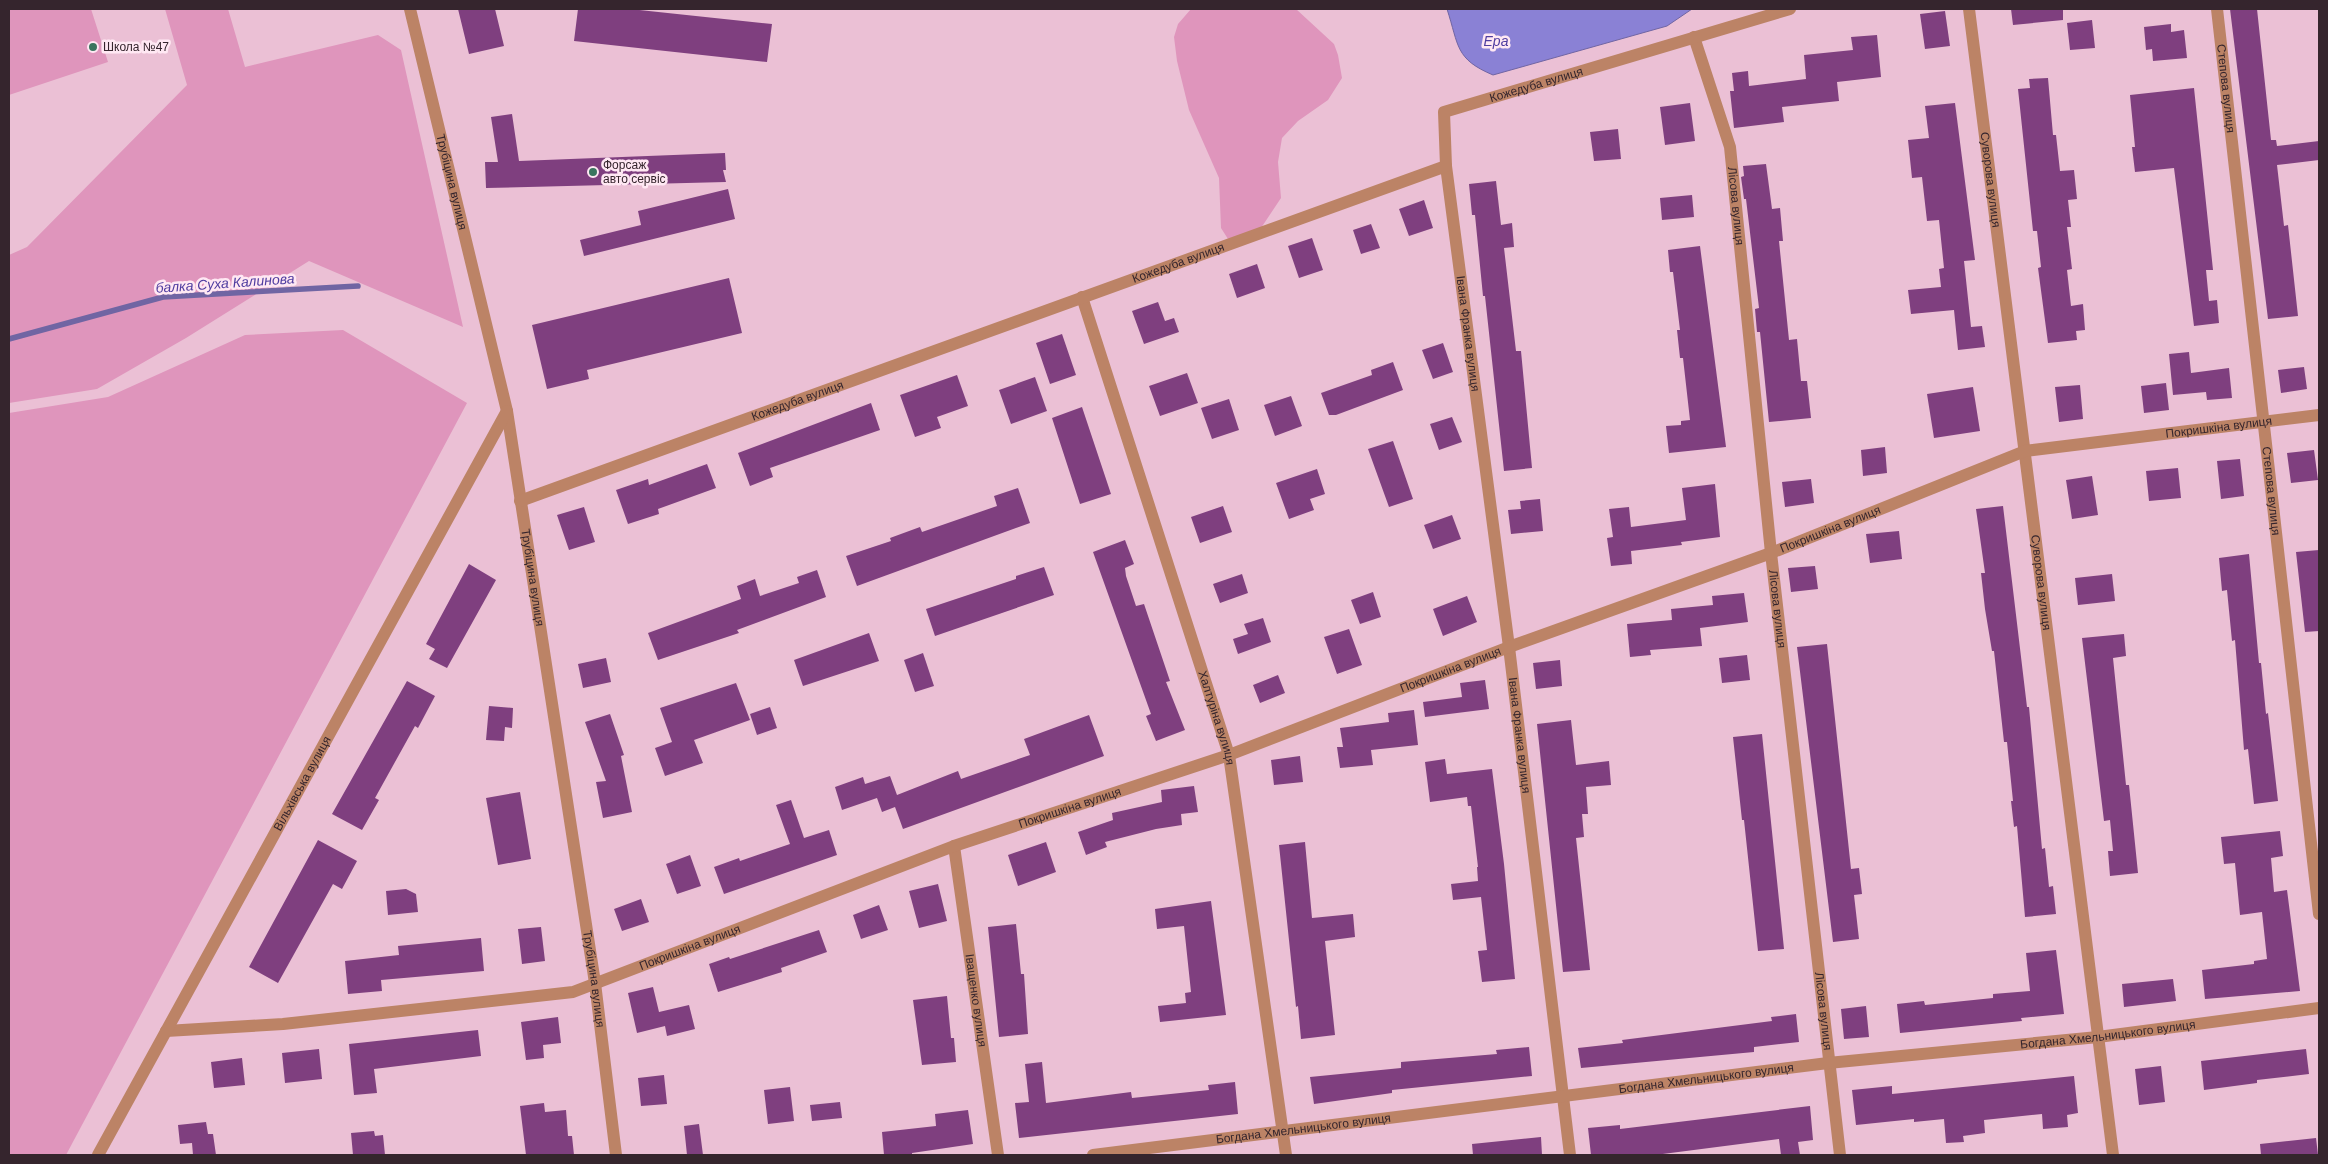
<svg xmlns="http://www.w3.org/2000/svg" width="2328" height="1164" viewBox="0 0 2328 1164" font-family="Arial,sans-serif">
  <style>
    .green { fill: #df95bc }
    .water { fill: #8a81d5; stroke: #7065a3 }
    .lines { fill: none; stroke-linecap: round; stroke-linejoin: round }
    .stream { stroke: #7065a3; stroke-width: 5.5 }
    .building { fill: #7f3f7f }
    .minor { stroke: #bc8366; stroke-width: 12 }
    .poi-dot { fill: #3a755f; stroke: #ffe8f3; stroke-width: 2 }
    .labels { text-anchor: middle; stroke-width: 5; stroke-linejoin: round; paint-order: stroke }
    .poi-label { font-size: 12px; fill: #35252d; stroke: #ffe8f3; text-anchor: start }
    .street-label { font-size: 12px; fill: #35252d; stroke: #ffe8f3 }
    .water-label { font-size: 14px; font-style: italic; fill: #503da0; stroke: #ffe8f3 }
  </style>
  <rect width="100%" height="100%" fill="#ebc0d5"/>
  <!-- green -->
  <path class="green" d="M9,9H91L108,62L9,95Z
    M165,9H228L245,67L378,35L401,50L463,327L309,261L186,338L97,389L9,403V255L27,247L187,85Z
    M1191,9H1296L1334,44L1338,55L1342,78L1328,100L1298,121L1282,138L1278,162L1281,198L1261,228L1228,239L1221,228L1219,178L1189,110L1177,61L1174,37L1178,24Z
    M343,330L467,403L66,1155H9V413L108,397L245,335Z"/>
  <!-- water -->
  <path class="water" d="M1447,9H1692L1667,26L1493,75C1455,59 1459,46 1447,9Z"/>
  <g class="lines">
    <!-- stream -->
    <path class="stream" d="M9,339L163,297L358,286"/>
  </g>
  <!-- building -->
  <path class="building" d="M458,9H495L504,46L469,54Z
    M578,9H630L772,24L767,62L574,41Z
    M2011,9H2063V20L2013,25Z
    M2230,9H2257L2271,140H2276L2277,146L2319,141V160L2277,165L2284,226L2288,225L2298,316L2268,319Z
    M1945,11L1950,46L1925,49L1920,14Z
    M2092,20L2095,48L2070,50L2067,23Z
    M2171,24V32L2184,30L2187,58L2153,61L2152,49L2146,50L2144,27Z
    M1877,35L1881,77L1837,82L1839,101L1782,107L1784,122L1734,128L1730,91H1734L1732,73L1748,71L1749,86L1806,79L1804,55L1853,50L1851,37Z
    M2048,78L2053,135H2056L2060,171L2074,170L2077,199L2068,200L2071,227H2067L2072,269L2067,270L2071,306L2083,304L2085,330L2076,331L2077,340L2048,343L2038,268L2041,267L2037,231H2033L2018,89L2030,88L2029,79Z
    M2194,88L2213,270H2206L2209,301L2217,300L2219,323L2194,326L2174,168L2135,172L2132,147H2135L2130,95Z
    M1690,103L1695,141L1665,145L1660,107Z
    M1955,103L1975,260L1964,261L1971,327L1982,326L1985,347L1958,350L1954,310L1911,314L1908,290L1941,287L1939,269L1944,268L1939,220L1927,221L1922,177L1912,178L1908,140L1929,138L1925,106Z
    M512,114L519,161L725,153L726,170H723L726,182L486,188L485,162H498L491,117Z
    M1618,129L1621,159L1594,161L1590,132Z
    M1766,164L1772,209L1780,208L1783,241H1779L1789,340L1797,339L1801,381H1807L1811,418L1769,422L1760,332H1757L1755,309L1759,308L1746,199H1744L1741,177L1744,176L1743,166Z
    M1496,181L1501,225L1512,223L1514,247L1504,248L1516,351H1521L1532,468L1504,471L1485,296H1483L1475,215H1472L1469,184Z
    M728,189L735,219L584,256L580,240L641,225L638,211Z
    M1692,195L1694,217L1662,220L1660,198Z
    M1424,200L1433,228L1409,236L1399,209Z
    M1371,224L1380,248L1361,254L1353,230Z
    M1312,238L1323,270L1299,278L1288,246Z
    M1700,246L1726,447L1669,453L1666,426L1681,425V421L1690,420L1683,358H1680L1677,330H1680L1673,272H1670L1668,250Z
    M1257,264L1265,288L1237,298L1229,274Z
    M729,278L742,333L587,370L589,379L547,389L532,325Z
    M1158,302L1165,321L1174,318L1179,332L1144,344L1132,311Z
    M1062,334L1076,375L1050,384L1036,343Z
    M1443,343L1453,372L1433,379L1422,350Z
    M2189,352L2191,373L2229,368L2232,398L2207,400L2206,392L2173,395L2169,354Z
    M1393,362L1403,390L1336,415H1329L1321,393L1372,375L1371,370Z
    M2304,367L2307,389L2281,393L2278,370Z
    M1187,373L1198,403L1160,416L1149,386Z
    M957,375L968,406L937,417L941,428L915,437L900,395Z
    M1035,377L1047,411L1011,424L999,390Z
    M2166,383L2169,410L2144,413L2141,386Z
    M2080,385L2083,419L2059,422L2055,387Z
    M1973,387L1980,431L1934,438L1927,394Z
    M1291,396L1302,426L1275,436L1264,405Z
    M1229,399L1239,430L1212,439L1201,408Z
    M871,403L880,430L770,468L773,477L750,486L738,453Z
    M1082,407L1111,494L1080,504L1052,418Z
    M1452,417L1462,442L1439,450L1430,424Z
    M1393,441L1413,499L1389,507L1368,449Z
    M1885,447L1887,473L1863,476L1861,450Z
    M2314,450L2318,480L2291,483L2287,453Z
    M2240,459L2244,496L2221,499L2217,461Z
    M707,464L716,488L658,509L659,514L628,524L616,490L648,479L649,485Z
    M2178,468L2181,498L2149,501L2146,471Z
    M1317,469L1325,494L1310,499L1314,510L1289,519L1276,483Z
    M2092,476L2098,515L2072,519L2066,480Z
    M1811,479L1814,503L1785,507L1782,482Z
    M1715,484L1720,537L1681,542L1682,545L1631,551L1632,564L1611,566L1607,538L1613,537L1609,509L1629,507L1631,527L1686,520L1682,488Z
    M1018,488L1030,523L857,586L846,556L891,541L890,538L920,527L922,532L997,506L994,496Z
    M1540,499L1543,531L1511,534L1508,510L1521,509L1520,501Z
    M1223,506L1232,532L1200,543L1191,517Z
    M2003,506L2027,707H2029L2042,849L2045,848L2049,887L2053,886L2056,914L2025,917L2017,826L2014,827L2011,801H2013L2007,742H2004L1994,651H1992L1985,609L1981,573H1985L1976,509Z
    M584,507L595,542L569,550L557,515Z
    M1452,515L1461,539L1433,549L1424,525Z
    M1899,531L1902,559L1870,563L1866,534Z
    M1125,540L1134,564L1125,568L1126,576L1136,606L1144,604L1170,681L1166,682L1185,730L1156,741L1146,716L1151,714L1093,552Z
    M2319,550V631L2305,632L2296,552Z
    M2249,554L2259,663H2261L2266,714L2268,713L2278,801L2254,804L2248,749L2244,750L2235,640L2232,641L2227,590L2222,591L2219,558Z
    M469,564L496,580L447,668L429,659L435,649L426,644Z
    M1815,566L1818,589L1791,592L1788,568Z
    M1044,567L1054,595L935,636L926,609L1016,579V576Z
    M817,570L826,597L737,630L739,633L658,660L648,633L741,599L737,586L755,579L760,596L799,583L797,577Z
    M1242,574L1248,593L1220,603L1213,584Z
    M2112,574L2115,601L2078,605L2075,578Z
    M1373,592L1381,617L1360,624L1351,600Z
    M1744,593L1748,622L1700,628L1702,646L1650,650L1651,655L1630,657L1627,624L1672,620L1671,609L1713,605L1712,596Z
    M1467,596L1477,622L1443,636L1433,609Z
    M1263,618L1271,642L1238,654L1233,639L1248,634L1244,624Z
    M1349,629L1362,665L1337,674L1324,637Z
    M869,633L879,661L803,686L794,660Z
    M2124,634L2126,656L2113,658L2126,785H2129L2138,873L2110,876L2108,851H2113L2110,820L2104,821L2082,638Z
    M1827,644L1851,869L1859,868L1862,894L1854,895L1859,939L1833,942L1797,647Z
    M923,653L934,686L915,692L904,660Z
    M1747,655L1750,680L1722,683L1719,658Z
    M606,658L611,682L583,688L578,664Z
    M1560,660L1562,686L1536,689L1533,663Z
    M1278,675L1285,693L1260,703L1253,685Z
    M1485,680L1489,709L1425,717L1423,702L1462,697L1460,683Z
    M407,681L435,696L418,728L415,726L375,798L379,800L362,830L332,814Z
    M736,683L750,720L694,740L703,763L665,776L655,748L672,742L660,708Z
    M489,706L513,708L512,728L505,727L504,741L486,740Z
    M770,707L777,728L757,735L750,714Z
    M1414,710L1418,745L1371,750L1373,765L1340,768L1337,747H1343L1340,728L1389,722L1388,713Z
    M610,714L624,755L621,756L632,812L603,818L596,782L606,781L585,722Z
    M1089,715L1104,756L903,829L895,807L882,812L877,798L842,810L835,787L863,777L865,784L890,776L897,795L958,771L961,779L1030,755L1024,739Z
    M1571,720L1576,765L1609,761L1611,785L1586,787L1588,814H1582L1584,837L1576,838L1590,970L1563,972L1537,724Z
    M1762,734L1784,949L1758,951L1744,820H1742L1733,737Z
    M1300,756L1303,782L1274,785L1271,760Z
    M1445,759L1447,774L1492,769L1504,864L1515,979L1482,982L1478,951L1487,950L1481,897L1453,900L1451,884L1478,881L1477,867H1478L1471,806H1468L1467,797L1430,802L1425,762Z
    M1194,786L1198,812L1181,814L1182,825L1156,829L1105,842L1107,847L1086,855L1078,832L1113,820L1112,813L1162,802L1161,790Z
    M520,792L531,859L498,865L486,798Z
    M791,800L804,838L829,830L837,855L724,894L714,867L739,858L740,861L790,844L776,805Z
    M2280,831L2283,856L2271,858L2274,892L2287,890L2300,991L2205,999L2202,970L2254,964V961L2267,959L2262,912L2240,915L2235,863L2224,864L2221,837Z
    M318,840L357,861L342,889L333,884L278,983L249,967Z
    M1046,842L1056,872L1018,886L1008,855Z
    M1305,842L1312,918L1353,914L1355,937L1325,941L1335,1035L1301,1039L1298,1006L1296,1007L1279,845Z
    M690,855L701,886L677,894L666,864Z
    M938,884L947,921L919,928L909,891Z
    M406,889L416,894L418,912L388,915L386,891Z
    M641,899L649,922L622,931L614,909Z
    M1211,901L1226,1015L1160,1022L1158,1006L1186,1003L1185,993L1191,992L1184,926L1157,929L1155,909Z
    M879,905L888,930L861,939L853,915Z
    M1016,924L1021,974H1024L1028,1034L999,1037L988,927Z
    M541,927L545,961L522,964L518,929Z
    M819,930L827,952L781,968L782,972L718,992L709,964L729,957L730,959Z
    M481,938L484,971L381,980L382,991L348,994L345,961L399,955L398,946Z
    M2056,950L2064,1014L2021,1018L2022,1021L1900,1033L1897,1004L1924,1001L1925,1005L1993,998V994L2030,991L2026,953Z
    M2173,979L2176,1001L2124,1007L2122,984Z
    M653,987L659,1012L689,1005L695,1029L667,1036L665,1026L637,1033L628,993Z
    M947,996L951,1038H954L956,1062L922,1065L913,1000Z
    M1866,1006L1869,1037L1844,1039L1841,1009Z
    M1796,1014L1799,1042L1754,1047V1052L1581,1068L1578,1048L1623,1043L1622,1040L1772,1021L1771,1017Z
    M558,1017L561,1043L543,1045L544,1058L526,1060L521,1022Z
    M478,1030L481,1056L374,1069L377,1093L354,1095L349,1044Z
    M1529,1047L1532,1076L1392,1090V1093L1314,1104L1310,1077L1401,1068V1062L1497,1054L1496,1050Z
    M319,1049L322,1079L285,1083L282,1053Z
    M2306,1049L2309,1074L2257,1080V1083L2204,1090L2201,1061Z
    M242,1058L245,1085L214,1088L211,1062Z
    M1042,1062L1046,1103L1131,1092L1132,1098L1209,1090L1208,1085L1235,1082L1238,1114L1019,1138L1015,1103L1029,1102L1025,1064Z
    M2161,1066L2165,1102L2139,1105L2135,1069Z
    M664,1075L667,1104L641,1106L638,1078Z
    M2074,1076L2078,1113L2067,1115L2068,1127L2043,1129L2042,1114L1984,1120L1985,1133L1963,1136L1964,1142L1946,1143L1944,1119L1914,1122V1119L1856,1125L1852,1090L1892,1086V1094Z
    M790,1087L794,1121L768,1124L764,1090Z
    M840,1102L842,1118L812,1121L810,1105Z
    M544,1103L545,1112L566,1110L568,1136H572L574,1155H526L520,1106Z
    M1810,1106L1813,1140L1798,1142L1800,1155H1781L1779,1139L1655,1155H1591L1588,1128L1620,1125V1129Z
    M968,1110L973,1144L912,1153V1155H884L882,1132L936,1126L935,1114Z
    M206,1122L208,1134H213L216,1155H193L192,1143L180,1144L178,1125Z
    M699,1124L703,1155H687L684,1126Z
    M374,1131L375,1136L383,1135L385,1155H353L351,1133Z
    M1541,1137L1542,1155H1473L1472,1144Z
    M2316,1138L2318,1155H2261L2260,1144Z"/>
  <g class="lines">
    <!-- minor -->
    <g class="minor">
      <path id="s1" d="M410,9L507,411L595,983L616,1155"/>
      <path id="s2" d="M1969,9L2113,1155"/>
      <path id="s3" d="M2217,9L2319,914"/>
      <path id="s4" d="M1694,37L1730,147L1771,553L1840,1155"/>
      <path id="s5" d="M1446,166L1509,647L1570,1155"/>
      <path id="s6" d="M1082,297L1229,755L1286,1155"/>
      <path id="s7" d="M520,501L1446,166L1444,112L1790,9"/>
      <path id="s8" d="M954,846L998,1155"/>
      <path id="s9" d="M166,1031L283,1024L573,992L954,846L1229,755L1509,647L1771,553L2025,451L2319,415"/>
      <path id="s10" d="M98,1155L507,411"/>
      <path id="s11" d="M1093,1155L1828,1063L2098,1037L2319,1008"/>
    </g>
  </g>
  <!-- markers -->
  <g class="poi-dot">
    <circle cx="93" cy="47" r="5"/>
    <circle cx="593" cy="172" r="5"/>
  </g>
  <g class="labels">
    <!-- poi labels -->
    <g class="poi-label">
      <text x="103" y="51">Школа №47</text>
      <text x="603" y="169">Форсаж<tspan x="603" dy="14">авто сервіс</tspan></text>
    </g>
    <!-- street labels -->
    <g class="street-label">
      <text dy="4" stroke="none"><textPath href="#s7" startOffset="1135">Кожедуба вулиця</textPath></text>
      <text dy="4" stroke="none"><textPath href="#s3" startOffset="80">Степова вулиця</textPath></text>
      <text dy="4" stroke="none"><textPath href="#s2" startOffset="172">Суворова вулиця</textPath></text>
      <text dy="4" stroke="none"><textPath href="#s1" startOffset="178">Трубіцина вулиця</textPath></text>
      <text dy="4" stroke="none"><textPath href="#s4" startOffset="175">Лісова вулиця</textPath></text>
      <text dy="4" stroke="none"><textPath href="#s7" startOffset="700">Кожедуба вулиця</textPath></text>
      <text dy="4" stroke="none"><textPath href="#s5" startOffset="169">Івана Франка вулиця</textPath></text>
      <text dy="4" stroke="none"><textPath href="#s7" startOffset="295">Кожедуба вулиця</textPath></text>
      <text dy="4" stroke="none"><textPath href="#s9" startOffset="2154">Покришкіна вулиця</textPath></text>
      <text dy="4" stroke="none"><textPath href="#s3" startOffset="485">Степова вулиця</textPath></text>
      <text dy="4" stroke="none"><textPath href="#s9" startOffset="1749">Покришкіна вулиця</textPath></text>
      <text dy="4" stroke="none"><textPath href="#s1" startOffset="582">Трубіцина вулиця</textPath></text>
      <text dy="4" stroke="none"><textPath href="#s2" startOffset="578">Суворова вулиця</textPath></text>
      <text dy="4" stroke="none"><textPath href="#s4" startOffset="580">Лісова вулиця</textPath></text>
      <text dy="4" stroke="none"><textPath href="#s9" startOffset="1344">Покришкіна вулиця</textPath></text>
      <text dy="4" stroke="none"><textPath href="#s6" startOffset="442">Халтуріна вулиця</textPath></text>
      <text dy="4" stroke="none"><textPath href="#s5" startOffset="574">Івана Франка вулиця</textPath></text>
      <text dy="4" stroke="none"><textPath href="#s10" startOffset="424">Вільхівська вулиця</textPath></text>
      <text dy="4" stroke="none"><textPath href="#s9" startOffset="939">Покришкіна вулиця</textPath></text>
      <text dy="4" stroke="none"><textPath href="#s9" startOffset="534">Покришкіна вулиця</textPath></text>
      <text dy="4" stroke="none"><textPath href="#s1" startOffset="988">Трубіцина вулиця</textPath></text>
      <text dy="4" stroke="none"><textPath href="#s8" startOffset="156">Іващенко вулиця</textPath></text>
      <text dy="4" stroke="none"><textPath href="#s4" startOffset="985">Лісова вулиця</textPath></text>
      <text dy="4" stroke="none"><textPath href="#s11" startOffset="1022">Богдана Хмельницького вулиця</textPath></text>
      <text dy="4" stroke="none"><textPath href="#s11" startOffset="618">Богдана Хмельницького вулиця</textPath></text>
      <text dy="4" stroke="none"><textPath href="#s11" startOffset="212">Богдана Хмельницького вулиця</textPath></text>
    </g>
    <!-- water labels -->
    <g class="water-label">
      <text x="1496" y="46">Ера</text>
      <text transform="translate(225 283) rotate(-4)" y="5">балка Суха Калинова</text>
    </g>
  </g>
  <!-- border -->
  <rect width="2328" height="1164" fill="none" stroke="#35252d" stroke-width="20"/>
</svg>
